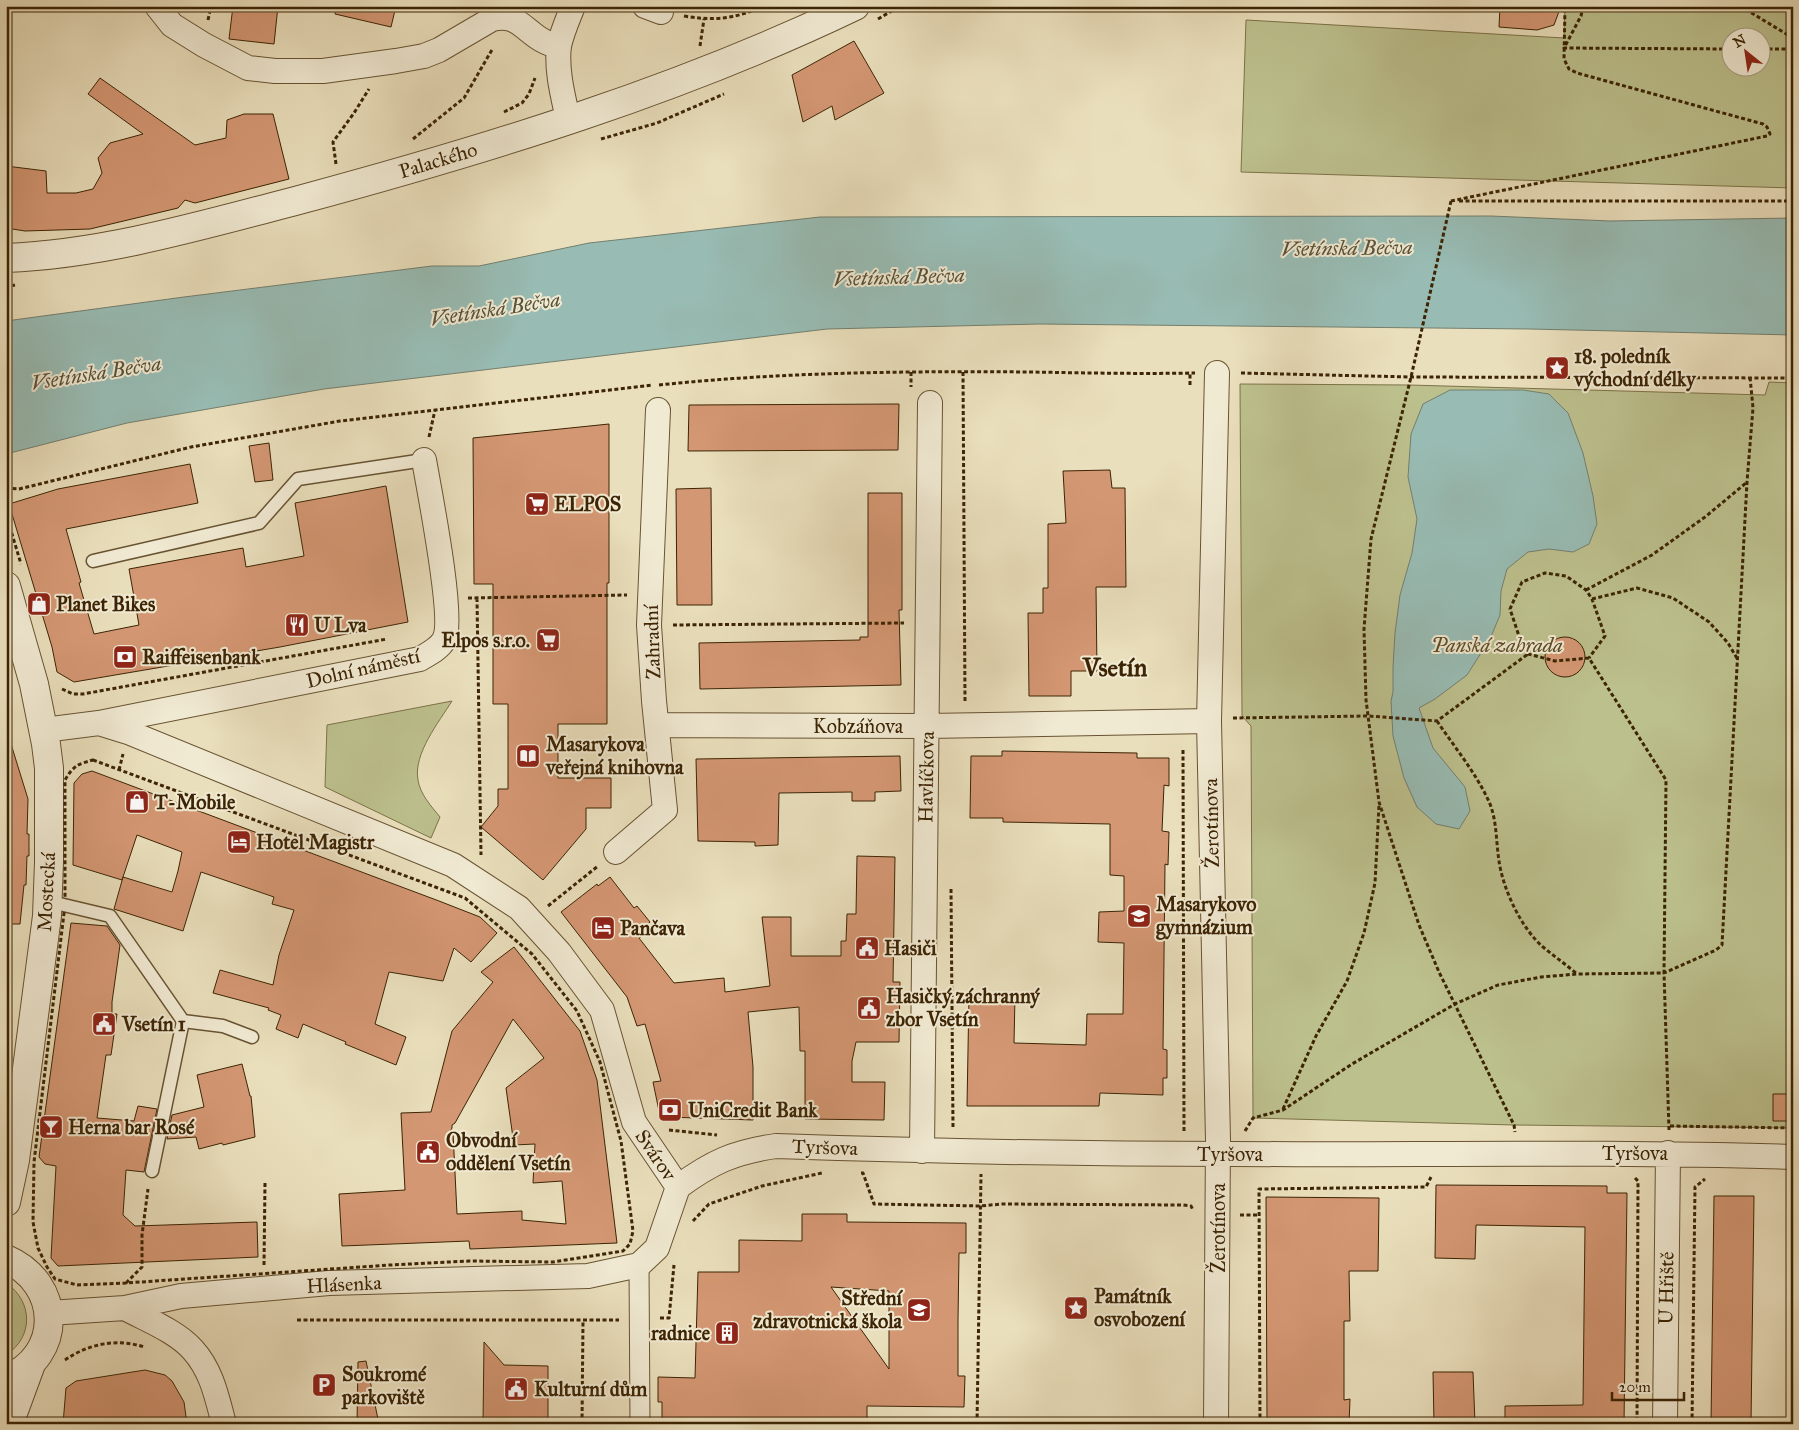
<svg xmlns="http://www.w3.org/2000/svg" width="1799" height="1430" viewBox="0 0 1799 1430" font-family="'IM FELL Great Primer',serif">
  <style>
    .green { fill: #bcc08d; stroke: #7c7248; fill-rule: evenodd }
    .water { fill: #98bcb4; stroke: #737f6e }
    .building { fill: #d49773; stroke: #3c2404; fill-rule: evenodd }
    .lines { fill: none; stroke-linecap: round; stroke-linejoin: round }
    .service-casing { stroke: #685332; stroke-width: 15 }
    .pedestrian-casing { stroke: #685332; stroke-width: 21 }
    .minor-casing { stroke: #685332; stroke-width: 26 }
    .tertiary-casing { stroke: #685332; stroke-width: 30 }
    .path { stroke: #3c2404; stroke-width: 3; stroke-dasharray: 4 2.5; stroke-linecap: butt }
    .service { stroke: #f1ead3; stroke-width: 12 }
    .pedestrian { stroke: #f1ead3; stroke-width: 19 }
    .minor { stroke: #f1ead3; stroke-width: 24 }
    .tertiary { stroke: #f1ead3; stroke-width: 28 }
    .labels { text-anchor: middle; stroke-width: 4; stroke-linejoin: round; paint-order: stroke }
    .street-label { font-size: 20px; fill: #3c2404; stroke: #f1ead3 }
    .poi-label { font-size: 20px; font-weight: bold; fill: #3c2404; stroke: #f1ead3; text-anchor: start }
    .park-label { font-size: 20px; font-style: italic; fill: #5c4b26; stroke: #f1ead3 }
    .water-label { font-size: 21px; font-style: italic; fill: #585239; stroke: #f1ead3 }
    .district-label { font-size: 25px; font-weight: bold; fill: #3c2404; stroke: #f1ead3 }
  </style>
  <rect width="100%" height="100%" fill="#eadfbc"/>
  <filter id="stains"><feTurbulence type="fractalNoise" baseFrequency=".004" numOctaves="4"/><feColorMatrix values="0 0 0 0 .2 0 0 0 0 .09 0 0 0 0 .02 0 0 0 .5 -.17"/></filter>
  <radialGradient id="worn" r=".72"><stop offset=".6" stop-color="#630" stop-opacity="0"/><stop offset="1" stop-color="#630" stop-opacity=".3"/></radialGradient>
  <!-- green -->
  <path class="green" d="M1565,6H1793V188L1241,172L1246,20L1564,38ZM1732,38H1762V68H1732Z
    M1769,382L1793,383V1128L1514,1125L1253,1118L1251,726L1242,716L1240,384L1409,385L1765,395Z
    M452,701C439,722 413,754 418,780C420,794 431,806 440,817L431,838L325,787L327,725Z
    M6,1283C33,1301 34,1337 6,1355Z"/>
  <!-- water -->
  <path class="water" d="M1491,216L1610,221L1793,218V335L1529,329L1039,324L827,329L324,389L127,423L6,454V321L184,297L432,266H479L589,243L820,217Z
    M1450,390H1523L1549,394L1568,413L1583,453L1593,496L1597,524L1589,544L1573,552L1549,549L1528,552L1507,569L1501,591L1500,615L1490,639L1467,675L1435,699L1419,708L1433,748L1465,787L1470,811L1459,829L1436,824L1417,807L1404,778L1393,736L1391,701L1393,692V667L1395,633L1400,595L1412,553L1417,519L1408,477L1411,434L1423,404Z"/>
  <!-- building -->
  <path class="building" d="M233,6H278L274,44L229,39Z
    M336,6H396L391,27L335,14Z
    M1500,6H1561L1554,25L1537,30L1499,27Z
    M854,41L884,93L835,120L832,106L803,122L792,75Z
    M100,78L195,145L226,138L227,120L244,114H273L289,179L195,203L185,200L178,208L90,229L25,231L6,228V166L46,171L47,193H76L93,189L102,173L98,158L110,143L143,134L88,94Z
    M899,404L898,450L688,451L689,405Z
    M609,424V583H607V724H558V778H611V808H586V829L543,880L481,827L498,806V789H508V704H493V584H474L473,438Z
    M269,443L273,480L255,482L249,446Z
    M190,464L198,503L66,529L81,582L79,583L94,634L139,625L129,569L243,548L246,567L304,556L295,503L386,486L408,622L280,647L74,682L57,672L52,647L9,504L58,489Z
    M1110,470L1112,488H1125L1126,587H1096L1097,671H1071V696H1029L1028,613H1043V588H1048V524L1066,523L1063,471Z
    M711,488L712,605H677L676,489Z
    M868,493H902V610H899L901,685L700,689L699,643L860,640V637H868Z
    M1545 657a20 20 0 1 1 40 0a20 20 0 1 1-40 0Z
    M6,744H11L28,799L27,834H29V856H27L26,885H24L20,924H6Z
    M1002,751L1137,753V758H1169V786L1164,785L1162,831L1169,832L1168,865L1165,864L1163,1049L1167,1050V1078H1163V1095L1100,1093L1099,1106H967L969,995L1015,996L1014,1043L1086,1045L1087,1014H1123L1124,943L1098,942L1099,912L1124,911V876L1110,875V824L1003,822V818H970L971,756H1002Z
    M900,756L901,791L875,792V801H852V792L779,793L778,845L755,846V842L698,841L696,759Z
    M92,771L439,901L480,917L497,933L471,962L454,948L443,981L389,972L375,1024L406,1037L396,1065L345,1044L346,1042L303,1024L298,1038L276,1029L281,1015L268,1010L269,1008L213,993L220,970L273,985L279,955L294,910L272,904L274,897L201,872L183,931L114,909L123,877L172,892L178,871L182,852L137,835L122,880L73,865L74,783L82,774Z
    M857,856L895,857L893,982H900L899,1042H856L852,1061V1082H885L884,1120L805,1119V1051H800L799,1007L748,1012L753,1067V1120L667,1117L659,1111L653,1082L661,1081L645,1024L637,1026L627,997L561,912L597,884L598,886L610,877L634,908L637,906L650,922L647,925L651,930L639,938L674,983L724,978L725,992L770,986L762,917H791V956H841V941H846L847,914H856Z
    M71,923L107,926L120,945L112,1002V1014H117L111,1055H106L97,1118L134,1121L138,1106L157,1109L144,1172L126,1170L123,1215L135,1226L257,1222L258,1257L58,1266L51,1258L56,1166L45,1164L39,1157Z
    M514,947L580,1031L597,1080L617,1243L470,1249L469,1241L342,1246L339,1194L405,1190L401,1113L431,1112L452,1031L493,982L481,972ZM513,1019L544,1058L506,1088L514,1145L535,1144L533,1183L562,1181L566,1224L522,1220V1211L457,1214L453,1132L449,1134L452,1128V1125L455,1123Z
    M242,1064L250,1096H251L255,1137L223,1145L222,1143L199,1149L196,1137L167,1139L172,1115L204,1107L197,1075Z
    M1773,1094H1793V1121H1773Z
    M1436,1185L1607,1186V1193H1627L1624,1424H1505V1406L1583,1405L1585,1227L1476,1225L1475,1259L1435,1258Z
    M1714,1196H1754L1751,1424H1711Z
    M1266,1197L1379,1198L1378,1271H1349L1350,1321H1344V1400L1350,1399L1349,1424H1267Z
    M802,1214H847V1222L966,1223V1253H959L958,1321V1376H965L964,1407L867,1406V1424H662V1402H658V1377L695,1378L698,1272H739V1240L802,1241ZM831,1287L889,1291V1369Z
    M484,1342L504,1365L548,1366V1424H483Z
    M366,1361L379,1424H357L358,1362Z
    M145,1370L165,1375L172,1381L184,1402L187,1424H63L66,1388L76,1381Z
    M1433,1372H1473L1475,1424H1434Z"/>
  <g class="lines">
    <defs>
      <path id="service" d="M93,561L259,523L298,479L424,460
        M47,901L110,916L183,1021L152,1171
        M183,1021L223,1026L252,1037"/>
      <path id="pedestrian" d="M639,1265L640,1424"/>
      <path id="minor" d="M157,6L172,25L204,45L248,68L275,71H323L396,61L424,56L439,50L492,19C515,14 520,25 537,37C544,42 552,45 559,47
        M645,6L661,12
        M568,119C563,96 556,70 559,46C562,32 568,19 573,6
        M99,723L128,732L453,865L519,908L559,952L602,1010L634,1122L678,1187
        M657,725L927,726L1209,721
        M44,730L99,723L420,659C428,654 439,649 444,640C455,620 429,489 424,460
        M616,852L665,810L654,701L649,625L658,410
        M922,1151L930,403
        M678,1187C712,1162 734,1152 776,1146C927,1151 1079,1154 1231,1154C1418,1155 1605,1151 1793,1157
        M125,1308C147,1320 176,1331 193,1350C212,1371 217,1398 224,1424
        M49,1313L125,1308L181,1296L329,1283L588,1276L639,1265L657,1248L678,1187
        M1216,1424L1218,1140L1209,721L1217,373
        M1665,1424L1668,1153"/>
      <path id="tertiary" d="M6,258C105,254 203,225 299,200C488,149 678,91 855,6
        M6,586L34,684L46,744L49,768V862L47,916L15,1160L6,1202
        M6,1259C62,1283 64,1356 6,1379
        M9,1424L31,1364"/>
    </defs>
    <!-- service casing -->
    <use href="#service" class="service-casing"/>
    <!-- pedestrian casing -->
    <use href="#pedestrian" class="pedestrian-casing"/>
    <!-- minor casing -->
    <use href="#minor" class="minor-casing"/>
    <!-- tertiary casing -->
    <use href="#tertiary" class="tertiary-casing"/>
    <!-- path -->
    <path class="path" d="M1583,6L1581,16L1564,48L1732,49
      M1740,6L1793,38
      M684,16C713,21 736,19 763,6
      M878,19L900,6
      M208,20L211,6
      M700,46L704,19
      M1762,49H1793
      M504,112L522,103L529,94L535,78
      M413,139L464,98L493,48
      M601,139L657,123L724,94
      M336,164L333,142L354,113L369,89
      M1451,201L1411,377L1371,539L1364,629L1366,700L1379,802L1419,925L1439,972L1514,1125L1515,1132
      M1451,201L1767,136L1770,134L1767,127L1763,124L1577,73L1569,69L1564,59L1565,6
      M1459,201H1793
      M6,287L15,285
      M911,372V387
      M963,372L965,701
      M1241,373L1411,377L1793,378
      M659,385C783,372 908,371 1032,372C1086,373 1141,374 1195,373
      M1190,385V373
      M429,437L435,410
      M6,488L19,489L191,447L340,421L653,385
      M6,514L21,564
      M1586,590L1652,555L1705,517L1746,483
      M468,598L627,595
      M477,598L481,855
      M1592,599L1637,588L1673,598L1709,622L1728,643L1738,660
      M673,625L904,623
      M62,689L73,694H83L387,639
      M1233,718L1368,716L1437,721L1528,654
      M1437,721C1455,748 1477,774 1490,804C1497,822 1496,842 1499,861C1503,889 1521,928 1543,947C1554,956 1565,964 1576,973
      M1183,750L1184,1131
      M93,760L465,898L532,954L577,1011L600,1062L621,1141L633,1231L630,1244L623,1251L553,1262L469,1261L390,1265L126,1283L77,1285L55,1279L47,1267L38,1248L33,1222L34,1162L65,905V780C73,766 78,764 93,760Z
      M119,770L123,754
      M951,889L953,1127
      M548,906L598,866
      M1283,1109L1316,1036L1347,981L1364,933L1375,883L1379,805
      M1670,1126L1793,1128
      M669,1130L717,1135
      M1669,1130L1664,973L1716,950L1722,945L1747,482L1753,408L1750,377
      M1245,1131L1253,1118L1283,1110L1352,1064L1455,1004L1498,985L1541,977L1577,974L1664,973L1666,780L1589,658L1555,661L1528,654L1521,642L1510,609L1522,582L1545,573L1566,576L1586,590L1592,599L1605,636L1589,658
      M861,1173H863L874,1204L980,1206L1002,1204L1183,1205L1191,1206L1193,1210
      M1635,1178L1638,1181L1637,1424
      M1240,1215H1259
      M693,1221L709,1204L762,1186L822,1173
      M264,1265L265,1182
      M126,1283L142,1267V1235L148,1189
      M660,1318H669L674,1265
      M297,1320H619
      M65,1360C88,1344 117,1338 144,1347
      M582,1424L583,1321
      M977,1424L981,1174
      M1260,1424L1259,1189L1426,1187L1431,1177
      M1692,1424L1695,1187L1705,1179"/>
    <!-- service -->
    <use href="#service" class="service"/>
    <!-- pedestrian -->
    <use href="#pedestrian" class="pedestrian"/>
    <!-- minor -->
    <use href="#minor" class="minor"/>
    <!-- tertiary -->
    <use href="#tertiary" class="tertiary"/>
  </g>
  <!-- icons -->
  <defs>
    <symbol id="sight-square" viewBox="-11 -11 22 22"><rect x="-9" y="-9" width="18" height="18" rx="4" fill="#8f2418" stroke="#f1ead3"/><path d="M0-6L1.8-2.2L6-1.7L2.9 1.2L3.7 5.4L0 3.3L-3.7 5.4L-2.9 1.2L-6-1.7L-1.8-2.2Z" fill="#fff"/></symbol>
    <symbol id="supermarket-square" viewBox="-11 -11 22 22"><rect x="-9" y="-9" width="18" height="18" rx="4" fill="#8f2418" stroke="#f1ead3"/><path d="M-6-5.5h2.5l.6 2H6L4.5 2H-2.5L-4.4-4H-6ZM-1.5 3.2a1.3 1.3 0 1 0 .1 0ZM3 3.2a1.3 1.3 0 1 0 .1 0Z" fill="#fff"/></symbol>
    <symbol id="shop-square" viewBox="-11 -11 22 22"><rect x="-9" y="-9" width="18" height="18" rx="4" fill="#8f2418" stroke="#f1ead3"/><path d="M-5-2.5h2.3a2.7 3.5 0 0 1 5.4 0H5L5.5 6h-11ZM-1.5-2.5h3a1.5 2.3 0 0 0-3 0Z" fill="#fff"/></symbol>
    <symbol id="restaurant-square" viewBox="-11 -11 22 22"><rect x="-9" y="-9" width="18" height="18" rx="4" fill="#8f2418" stroke="#f1ead3"/><path d="M-5-6h1v4h1v-4h1v4h1v-4h1v5L-1.5 .5V6h-2V.5L-5-1ZM5-6V6H3V1.5H1.5Q1.5-4 5-6Z" fill="#fff"/></symbol>
    <symbol id="bank-square" viewBox="-11 -11 22 22"><rect x="-9" y="-9" width="18" height="18" rx="4" fill="#8f2418" stroke="#f1ead3"/><path d="M-6-4H6V4H-6ZM0-2.3a2.3 2.3 0 1 0 0 4.6a2.3 2.3 0 1 0 0-4.6Z" fill="#fff"/></symbol>
    <symbol id="library-square" viewBox="-11 -11 22 22"><rect x="-9" y="-9" width="18" height="18" rx="4" fill="#8f2418" stroke="#f1ead3"/><path d="M-6-4Q-3-5.5-.7-3.5V5Q-3 3-6 4ZM6-4Q3-5.5 .7-3.5V5Q3 3 6 4Z" fill="#fff"/></symbol>
    <symbol id="hotel-square" viewBox="-11 -11 22 22"><rect x="-9" y="-9" width="18" height="18" rx="4" fill="#8f2418" stroke="#f1ead3"/><path d="M-6-4.5h1.5V1H6V5H4.5V3h-9V5H-6ZM-4 0a1.8 1.8 0 1 1 3.6 0ZM.5 0V-2.5h3Q6-2.5 6 0Z" fill="#fff"/></symbol>
    <symbol id="school-square" viewBox="-11 -11 22 22"><rect x="-9" y="-9" width="18" height="18" rx="4" fill="#8f2418" stroke="#f1ead3"/><path d="M0-5L7-2L0 1L-7-2ZM-4 1L0 2.5L4 1V4Q0 6-4 4Z" fill="#fff"/></symbol>
    <symbol id="civic-square" viewBox="-11 -11 22 22"><rect x="-9" y="-9" width="18" height="18" rx="4" fill="#8f2418" stroke="#f1ead3"/><path d="M-.6-6.5H3V-4.5H.6V-3L4-1V1h2V6H-6V1h2V-1L-.6-3ZM-1.2 2.5V6h2.4V2.5Z" fill="#fff"/></symbol>
    <symbol id="bar-square" viewBox="-11 -11 22 22"><rect x="-9" y="-9" width="18" height="18" rx="4" fill="#8f2418" stroke="#f1ead3"/><path d="M-6-5H6L.8 .8V4.5H3.5V6h-7V4.5H-.8V.8Z" fill="#fff"/></symbol>
    <symbol id="building-square" viewBox="-11 -11 22 22"><rect x="-9" y="-9" width="18" height="18" rx="4" fill="#8f2418" stroke="#f1ead3"/><path d="M-4-6H4V6H1V3H-1V6H-4ZM-2.5-4.3h1.7v1.8h-1.7ZM.8-4.3h1.7v1.8H.8ZM-2.5-1h1.7V.8h-1.7ZM.8-1h1.7V.8H.8Z" fill="#fff"/></symbol>
    <symbol id="parking-square" viewBox="-11 -11 22 22"><rect x="-9" y="-9" width="18" height="18" rx="4" fill="#8f2418" stroke="#f1ead3"/><path d="M-3.5-5.5H1a3.5 3.5 0 0 1 0 7H-1V5.5H-3.5ZM-1-3.4V-.6H.8a1.4 1.4 0 0 0 0-2.8Z" fill="#fff"/></symbol>
  </defs>
  <g fill-rule="evenodd">
    <use href="#sight-square" x="1543" y="354" width="28" height="28"/>
    <use href="#supermarket-square" x="523" y="490" width="28" height="28"/>
    <use href="#shop-square" x="25" y="590" width="28" height="28"/>
    <use href="#restaurant-square" x="283" y="611" width="28" height="28"/>
    <use href="#supermarket-square" x="534" y="626" width="28" height="28"/>
    <use href="#bank-square" x="111" y="643" width="28" height="28"/>
    <use href="#library-square" x="514" y="742" width="28" height="28"/>
    <use href="#shop-square" x="123" y="788" width="28" height="28"/>
    <use href="#hotel-square" x="225" y="828" width="28" height="28"/>
    <use href="#school-square" x="1125" y="902" width="28" height="28"/>
    <use href="#hotel-square" x="589" y="914" width="28" height="28"/>
    <use href="#civic-square" x="853" y="934" width="28" height="28"/>
    <use href="#civic-square" x="855" y="994" width="28" height="28"/>
    <use href="#civic-square" x="90" y="1010" width="28" height="28"/>
    <use href="#bank-square" x="656" y="1096" width="28" height="28"/>
    <use href="#bar-square" x="37" y="1113" width="28" height="28"/>
    <use href="#civic-square" x="414" y="1138" width="28" height="28"/>
    <use href="#sight-square" x="1062" y="1294" width="28" height="28"/>
    <use href="#school-square" x="905" y="1296" width="28" height="28"/>
    <use href="#building-square" x="713" y="1319" width="28" height="28"/>
    <use href="#parking-square" x="310" y="1371" width="28" height="28"/>
    <use href="#civic-square" x="502" y="1375" width="28" height="28"/>
  </g>
  <g class="labels">
    <!-- street labels -->
    <g class="street-label">
      <text transform="translate(438 160) rotate(-17)" y="7">Palackého</text>
      <text transform="translate(652 642) rotate(-92)" y="7">Zahradní</text>
      <text transform="translate(363 668) rotate(-13)" y="7">Dolní náměstí</text>
      <text x="858" y="733">Kobzáňova</text>
      <text transform="translate(926 777) rotate(-89)" y="7">Havlíčkova</text>
      <text transform="translate(1211 823) rotate(-91)" y="7">Žerotínova</text>
      <text transform="translate(46 892) rotate(-87)" y="7">Mostecká</text>
      <text transform="translate(825 1147) rotate(2)" y="7">Tyršova</text>
      <text x="1635" y="1160">Tyršova</text>
      <text x="1230" y="1161">Tyršova</text>
      <text transform="translate(656 1155) rotate(56)" y="7">Svárov</text>
      <text transform="translate(1218 1228) rotate(-90)" y="7">Žerotínova</text>
      <text transform="translate(344 1284) rotate(-3)" y="7">Hlásenka</text>
      <text transform="translate(1666 1288) rotate(-89)" y="7">U Hřiště</text>
    </g>
    <!-- poi labels -->
    <g class="poi-label">
      <text x="1574" y="363">18. poledník<tspan x="1574" dy="23">východní délky</tspan></text>
      <text x="554" y="511">ELPOS</text>
      <text x="56" y="611">Planet Bikes</text>
      <text x="314" y="632">U Lva</text>
      <text x="530" y="647" text-anchor="end">Elpos s.r.o.</text>
      <text x="142" y="664">Raiffeisenbank</text>
      <text x="546" y="751">Masarykova<tspan x="546" dy="23">veřejná knihovna</tspan></text>
      <text x="154" y="809">T-Mobile</text>
      <text x="256" y="849">Hotel Magistr</text>
      <text x="1156" y="911">Masarykovo<tspan x="1156" dy="23">gymnázium</tspan></text>
      <text x="620" y="935">Pančava</text>
      <text x="884" y="955">Hasiči</text>
      <text x="886" y="1003">Hasičký záchranný<tspan x="886" dy="23">zbor Vsetín</tspan></text>
      <text x="122" y="1031">Vsetín 1</text>
      <text x="688" y="1117">UniCredit Bank</text>
      <text x="68" y="1134">Herna bar Rosé</text>
      <text x="446" y="1147">Obvodní<tspan x="446" dy="23">oddělení Vsetín</tspan></text>
      <text x="1094" y="1303">Památník<tspan x="1094" dy="23">osvobození</tspan></text>
      <text x="902" y="1305" text-anchor="end">Střední<tspan x="902" dy="23">zdravotnická škola</tspan></text>
      <text x="710" y="1340" text-anchor="end">radnice</text>
      <text x="342" y="1381">Soukromé<tspan x="342" dy="23">parkoviště</tspan></text>
      <text x="534" y="1396">Kulturní dům</text>
    </g>
    <!-- park labels -->
    <g class="park-label">
      <text x="1497" y="652">Panská zahrada</text>
    </g>
    <!-- water labels -->
    <g class="water-label">
      <text transform="translate(1347 248) rotate(-1)" y="7">Vsetínská Bečva</text>
      <text transform="translate(899 277) rotate(-2)" y="7">Vsetínská Bečva</text>
      <text transform="translate(495 309) rotate(-9)" y="7">Vsetínská Bečva</text>
      <text transform="translate(96 373) rotate(-9)" y="7">Vsetínská Bečva</text>
    </g>
    <!-- district labels -->
    <g class="district-label">
      <text x="1115" y="676">Vsetín</text>
    </g>
  </g>
  <!-- margin -->
  <rect width="1799" height="1430" fill="none" stroke="#eadfbc" stroke-width="25"/>
  <rect x="8" y="8" width="1784" height="1415" fill="none" stroke="#3c2404" stroke-width="2.5"/>
  <rect x="12" y="12" width="1774" height="1405" fill="none" stroke="#3c2404"/>
  <!-- north arrow -->
  <g transform="translate(1746 52) rotate(330)"><circle r="24" fill="#f1ead3" stroke="#a99b80"/>
  <path d="M0-4L9 19L0 12L-9 19Z" fill="#8f2418"/>
  <text y="-8" font-size="14" font-weight="bold" text-anchor="middle" fill="#3c2404">N</text>
  </g>
  <!-- scale -->
  <path d="M1612 1392v8h72v-8" fill="none" stroke="#3c2404" stroke-width="2.5"/>
  <text x="1619" y="1392" font-size="15" fill="#3c2404" stroke="#f1ead3" stroke-width="4" paint-order="stroke">20 m</text>
  <rect width="100%" height="100%" filter="url(#stains)"/>
  <rect width="100%" height="100%" fill="url(#worn)"/>
</svg>
